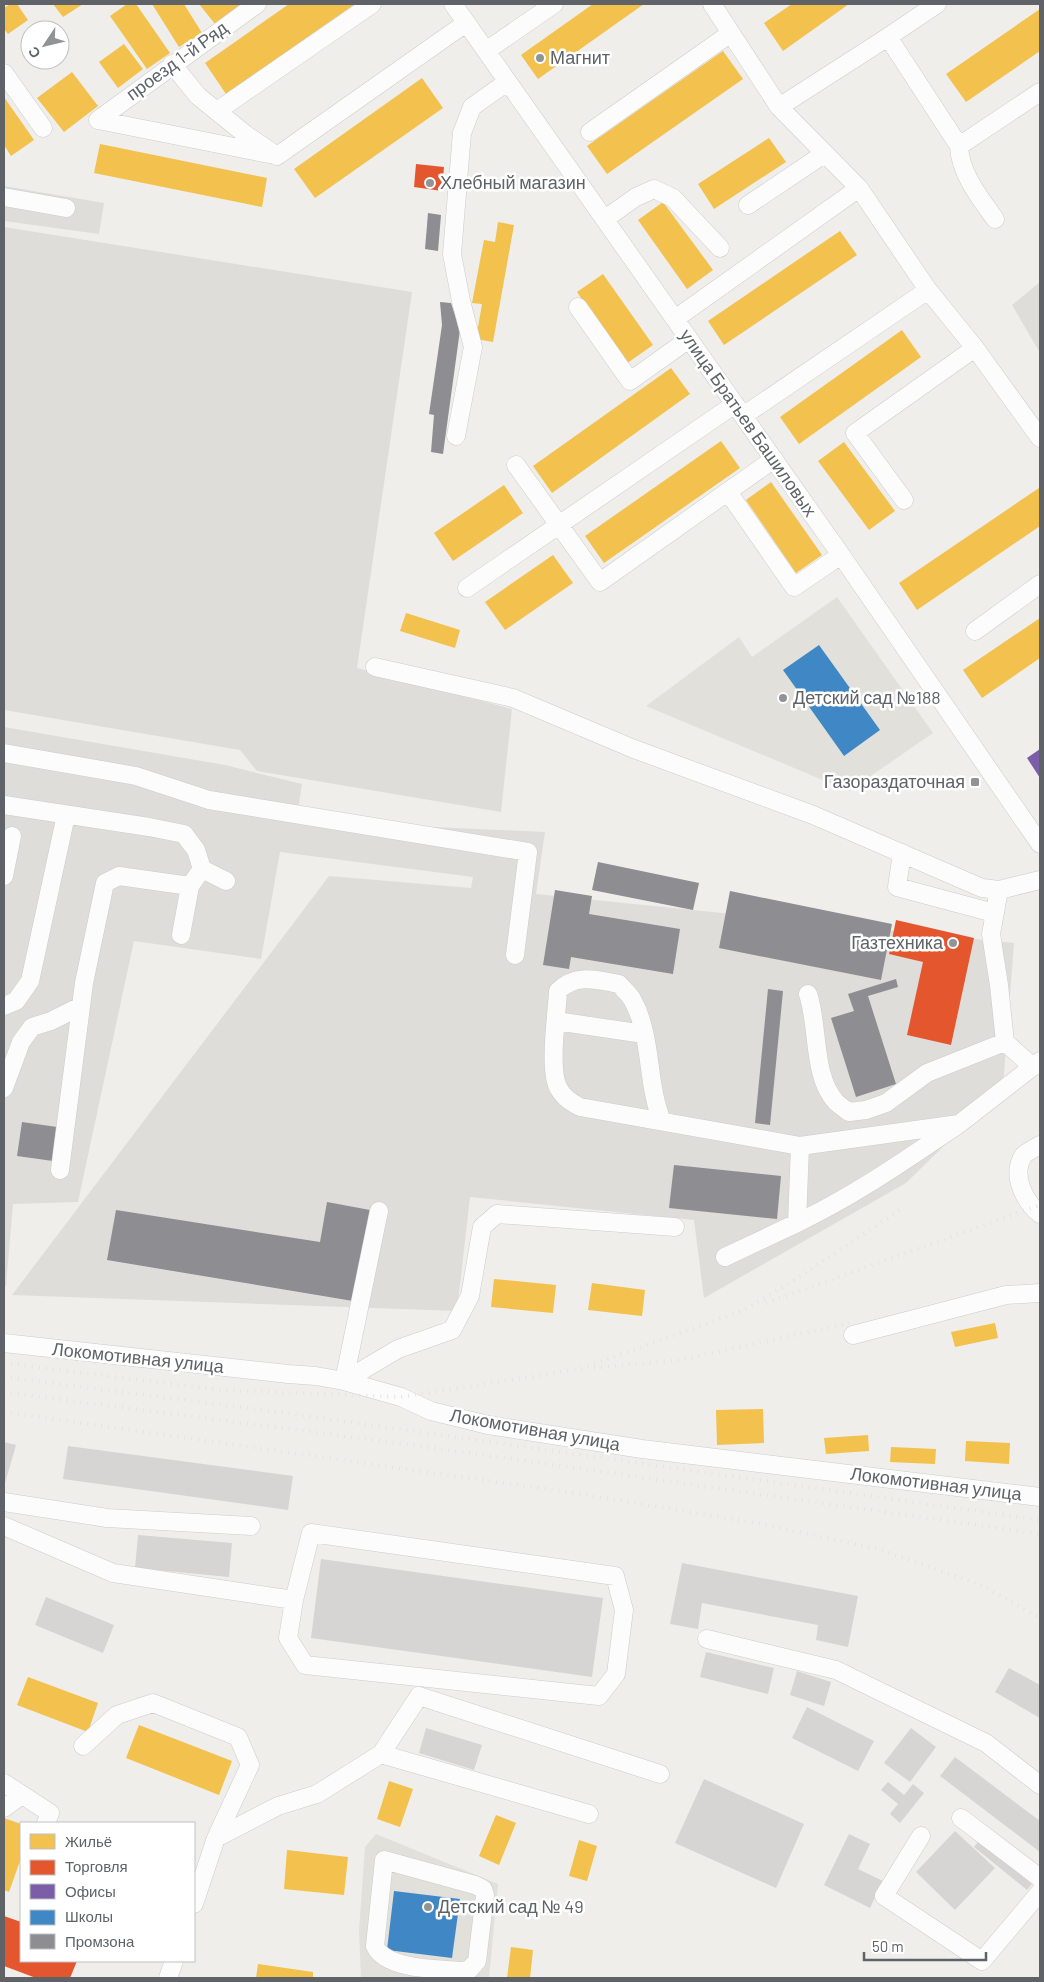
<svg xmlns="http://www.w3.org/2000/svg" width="1044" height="1982" viewBox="0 0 1044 1982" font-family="Barlow,sans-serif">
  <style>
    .industrial { fill: #dfddda }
    .education { fill: #e2e0da }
    .homes { fill: #f2c14e }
    .shops { fill: #e4572e }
    .offices { fill: #7b5ea7 }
    .schools { fill: #3f88c5 }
    .industry { fill: #8d8d92 }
    .building { fill: #d6d5d3 }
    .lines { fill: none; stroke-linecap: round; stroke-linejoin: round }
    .minor-casing { stroke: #cbcccc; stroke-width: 19 }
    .minor { stroke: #fdfcfc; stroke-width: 18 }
    .rail { stroke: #e4e4e4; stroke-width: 4; stroke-dasharray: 1 6; stroke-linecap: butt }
    .poi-dot { fill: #919496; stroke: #fff; stroke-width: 2 }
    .labels { text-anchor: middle; stroke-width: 5; stroke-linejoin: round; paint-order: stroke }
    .poi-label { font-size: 18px; fill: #5f6368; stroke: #fff; text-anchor: start }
    .street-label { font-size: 18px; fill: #5f6368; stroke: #fff }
  </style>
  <rect width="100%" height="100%" fill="#efeeea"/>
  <!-- industrial -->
  <path class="industrial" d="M4,186L104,203L99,234L4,221Z
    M4,227L412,292L357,668L512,709L501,812L257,771L240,750L4,710Z
    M1040,282V353L1012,305Z
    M4,727L225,765L302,784L298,810L411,826L545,832L536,894L1014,943L1003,1088L906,1183L704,1298L694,1220L470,1197L457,1311L12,1295L329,876L471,888L473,877L280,852L261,959L134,941L78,1202L13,1204L6,1286L4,1285Z"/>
  <!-- education -->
  <path class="education" d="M837,597L933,733L849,791L646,706L739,637L752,657Z
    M376,1834L498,1884L489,1978H361L359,1930L365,1847Z"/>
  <!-- homes -->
  <path class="homes" d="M10,4H17L28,20L8,34L4,29V8Z
    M53,4H83L63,17Z
    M127,4H136L170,53L147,69L110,16Z
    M152,4H184L202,33L179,47Z
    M199,4H241L215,24Z
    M289,4H355L226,94L205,63Z
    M593,4H644L538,79L521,55Z
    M792,4H849L783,51L764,23Z
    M1040,9V51L966,102L946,74Z
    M124,44L143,69L118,88L99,62Z
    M723,51L743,79L607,174L587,146Z
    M72,72L98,106L64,132L37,98Z
    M422,78L443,108L315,198L294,169Z
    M4,97L34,140L11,156L4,145Z
    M769,138L786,162L714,209L698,184Z
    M100,144L267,178L262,207L94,173Z
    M663,202L713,270L687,289L638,220Z
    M498,222L514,225L493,342L476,339L482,304L472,303L484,240L495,242Z
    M840,231L857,255L724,345L708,321Z
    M603,274L653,345L626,364L577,292Z
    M902,330L921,357L799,444L780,417Z
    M671,368L690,394L552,493L533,466Z
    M721,441L740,468L604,563L585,536Z
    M844,442L895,511L869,530L818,461Z
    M771,482L822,555L796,573L746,500Z
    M504,485L523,513L453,561L434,533Z
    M1039,488L1040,526L917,610L899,583Z
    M553,555L573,583L505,630L485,602Z
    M406,613L460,630L455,648L400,631Z
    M1040,618V658L982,698L963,670Z
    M494,1279L556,1285L553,1313L491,1307Z
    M592,1283L645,1290L642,1316L588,1310Z
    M995,1323L998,1338L955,1347L951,1332Z
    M763,1409L764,1443L717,1445L716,1410Z
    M868,1435L869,1451L826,1454L824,1438Z
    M966,1441L1010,1443L1009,1464L965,1461Z
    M891,1447L936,1449L935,1464L890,1462Z
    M28,1677L98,1703L88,1732L17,1705Z
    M139,1725L232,1761L219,1795L126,1758Z
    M389,1781L413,1789L400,1827L377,1819Z
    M496,1815L516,1823L499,1865L479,1856Z
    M4,1818L21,1824V1858L9,1892L4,1890Z
    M579,1840L597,1846L587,1881L569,1876Z
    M287,1850L348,1857L344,1895L284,1889Z
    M511,1947L533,1950L530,1978H507Z
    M258,1964L313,1972V1978H256Z"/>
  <!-- shops -->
  <path class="shops" d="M416,164L444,167L442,191L414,187Z
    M896,920L974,938L951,1045L907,1035L923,962L889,954Z
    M4,1916L21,1922V1961H77L70,1978H36L4,1966Z"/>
  <!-- offices -->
  <path class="offices" d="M1040,749V778L1027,758Z"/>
  <!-- schools -->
  <path class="schools" d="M819,645L880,730L844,756L783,670Z
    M394,1891L460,1899L452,1958L387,1950Z"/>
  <!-- industry -->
  <path class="industry" d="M428,213L441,215L438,251L425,249Z
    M440,302L451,303L460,330L443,454L431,452L434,415L429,414L442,325Z
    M598,862L699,883L693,910L592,890Z
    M555,890L592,896L589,914L680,929L673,974L571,957L569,969L543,965Z
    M730,891L892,924L881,980L719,948Z
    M896,979L898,987L868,996L896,1084L856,1097L831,1018L854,1011L848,994Z
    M768,989L783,991L770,1125L755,1123Z
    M22,1122L57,1127L53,1161L17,1156Z
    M674,1165L781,1176L777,1219L669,1208Z
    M327,1202L370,1210L353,1301L107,1260L116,1210L320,1242Z"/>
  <!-- building -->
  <path class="building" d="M4,1442L16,1445L5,1483H4Z
    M68,1446L293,1476L288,1510L63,1479Z
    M138,1535L232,1543L229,1577L135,1568Z
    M321,1559L603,1598L592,1677L311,1638Z
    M682,1563L858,1596L848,1647L816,1640L818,1625L702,1603L698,1629L670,1624Z
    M46,1597L114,1625L103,1653L35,1625Z
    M706,1652L774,1668L768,1694L700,1677Z
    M1009,1668L1040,1685V1718L995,1692Z
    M797,1671L831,1682L824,1706L790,1695Z
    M807,1707L874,1741L858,1771L792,1738Z
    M426,1728L482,1745L474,1770L419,1753Z
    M911,1728L936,1747L910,1782L884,1763Z
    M955,1757L1040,1821V1852L940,1776Z
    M704,1779L804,1824L776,1888L675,1843Z
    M888,1782L904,1795L913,1784L924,1793L900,1823L890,1814L898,1804L881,1790Z
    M955,1831L995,1868L955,1910L916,1872Z
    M849,1834L870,1844L858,1869L883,1881L870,1908L824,1885Z
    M981,1838L1035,1880L1027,1890L974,1847Z"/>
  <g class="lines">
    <defs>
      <path id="minor" d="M453,4L841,555L1040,844
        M712,4L779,107L859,188L928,290L975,348L1040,438
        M888,37L937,4
        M486,51L554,4
        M172,64L198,96L245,134L277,156L466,23
        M4,73L43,128
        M779,107L888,37L959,146L1040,92
        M217,111L372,4
        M98,120L257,4
        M98,120L269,154
        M590,132L731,33
        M959,146C960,173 979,197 995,219
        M4,197L66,208
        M748,205L824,154
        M605,219L636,197L654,189L673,198L720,248
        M578,307L630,381L689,339
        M675,319L859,188
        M743,416L928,290
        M456,436L473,347L461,301L452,254L462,133L472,107L507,82
        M516,465L600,582L774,459
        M728,492L794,587L841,555
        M904,500L855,433L975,348
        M467,588L735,404
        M975,631L1040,584
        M375,667L513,698L634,749L813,815L982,888L999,890L1040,880
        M4,753L136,776L209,800L528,852L515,955
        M4,805L149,827L184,834L196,850L202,869L190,886L181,935
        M902,853L897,887L994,913
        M202,869L226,881
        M4,876L12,836
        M999,890L991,934L999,985L1005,1042L1033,1067
        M808,994C819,1026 812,1076 836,1102C840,1106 845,1109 849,1112L866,1110L886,1103L927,1073L1005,1042
        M4,1006L16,1001L30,981L66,815
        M556,1021L644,1034
        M4,1088L21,1042L32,1027L51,1021L81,1006
        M662,1121C646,1083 653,1036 632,999C629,994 623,989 619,984C597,980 576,973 558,991C557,1014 548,1071 559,1089C564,1098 571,1102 580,1107L800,1146
        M1040,1145C1035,1148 1026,1152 1023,1156C1011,1176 1025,1202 1040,1214
        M60,1170L84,983L105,883L119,876L190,886
        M379,1211L344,1381L398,1349L452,1330L470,1296L482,1227L497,1214L675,1227
        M797,1223C854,1196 904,1161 956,1126
        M725,1257L797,1223L800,1146L959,1124L1040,1061
        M853,1335L1006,1295L1040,1293
        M4,1343L288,1374L316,1376L344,1381L401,1397L431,1411L488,1425L642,1449L1040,1497
        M4,1502L107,1518L251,1526
        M4,1526L113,1573L294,1600
        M311,1533L615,1576L624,1610L616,1674L599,1696L305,1665L288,1638L294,1600Z
        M707,1639L836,1670L986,1743L1040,1785
        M83,1746L117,1715L153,1703L238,1737L250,1765L216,1838L194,1904
        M381,1754L589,1814
        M4,1783L50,1813L46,1823
        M4,1808L22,1795
        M961,1818L1040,1878
        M921,1836L884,1896L982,1961L1040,1892
        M216,1838L278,1806L317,1794L381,1754L419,1696L660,1774
        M384,1860L475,1885L483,1889L485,1895L477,1961L469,1970L462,1971C439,1969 386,1970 375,1946Z
        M168,1978L174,1961"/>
    </defs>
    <!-- minor casing -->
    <use href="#minor" class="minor-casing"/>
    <!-- minor -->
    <use href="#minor" class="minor"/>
    <!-- rail -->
    <path class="rail" d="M766,1303L1040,1205
      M4,1363L221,1390L401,1397L580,1369L742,1311L790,1283L900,1210
      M594,1368L680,1360L855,1322
      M4,1377L286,1413L1040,1520
      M4,1392L413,1445L1040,1534
      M4,1412L581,1494L761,1524L878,1549L981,1585L1040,1618"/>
  </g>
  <!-- markers -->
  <g class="poi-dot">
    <circle cx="540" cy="58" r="5"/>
    <circle cx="430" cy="183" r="5"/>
    <circle cx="783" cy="698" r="5"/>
    <rect x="970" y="777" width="10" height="10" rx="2.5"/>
    <circle cx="953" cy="943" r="5"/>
    <circle cx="428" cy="1907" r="5"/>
  </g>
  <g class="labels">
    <!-- poi labels -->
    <g class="poi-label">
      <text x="550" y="64">Магнит</text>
      <text x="440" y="189">Хлебный магазин</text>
      <text x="793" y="704">Детский сад №188</text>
      <text x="965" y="788" text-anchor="end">Газораздаточная</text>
      <text x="943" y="949" text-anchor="end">Газтехника</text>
      <text x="438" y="1913">Детский сад № 49</text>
    </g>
    <!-- street labels -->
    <g class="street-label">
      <text transform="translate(177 61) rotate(-36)" y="6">проезд 1-й Ряд</text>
      <text transform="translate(748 423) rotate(55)" y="6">улица Братьев Башиловых</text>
      <text transform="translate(138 1358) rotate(6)" y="6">Локомотивная улица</text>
      <text transform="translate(535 1430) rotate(10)" y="6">Локомотивная улица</text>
      <text transform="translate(936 1484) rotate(7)" y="6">Локомотивная улица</text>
    </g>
  </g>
  <!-- border -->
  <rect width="1044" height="1982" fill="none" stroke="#5f6368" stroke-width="10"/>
  <!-- legend -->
  <rect x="20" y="1822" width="175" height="140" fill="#ffffff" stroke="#bfc1c3"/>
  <rect x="30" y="1834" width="25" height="15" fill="#f2c14e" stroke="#bfc1c3"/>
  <text x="65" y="1847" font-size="15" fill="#5f6368">Жильё</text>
  <rect x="30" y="1860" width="25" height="15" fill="#e4572e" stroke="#bfc1c3"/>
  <text x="65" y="1872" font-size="15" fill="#5f6368">Торговля</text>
  <rect x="30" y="1884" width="25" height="15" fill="#7b5ea7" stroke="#bfc1c3"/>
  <text x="65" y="1897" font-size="15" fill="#5f6368">Офисы</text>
  <rect x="30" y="1910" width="25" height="15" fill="#3f88c5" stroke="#bfc1c3"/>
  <text x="65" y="1922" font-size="15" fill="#5f6368">Школы</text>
  <rect x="30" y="1934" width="25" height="15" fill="#8d8d92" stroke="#bfc1c3"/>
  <text x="65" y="1947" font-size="15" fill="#5f6368">Промзона</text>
  <!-- north arrow -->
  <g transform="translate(45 45) rotate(235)"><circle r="24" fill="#ffffff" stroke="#bfc1c3"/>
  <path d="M0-4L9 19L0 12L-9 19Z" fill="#919496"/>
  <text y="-8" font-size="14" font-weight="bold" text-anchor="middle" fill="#5f6368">С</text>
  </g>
  <!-- scale -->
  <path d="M864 1952v8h122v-8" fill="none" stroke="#5f6368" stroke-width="2.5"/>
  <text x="872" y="1952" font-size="15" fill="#5f6368" stroke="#ffffff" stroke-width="4" paint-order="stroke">50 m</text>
</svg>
